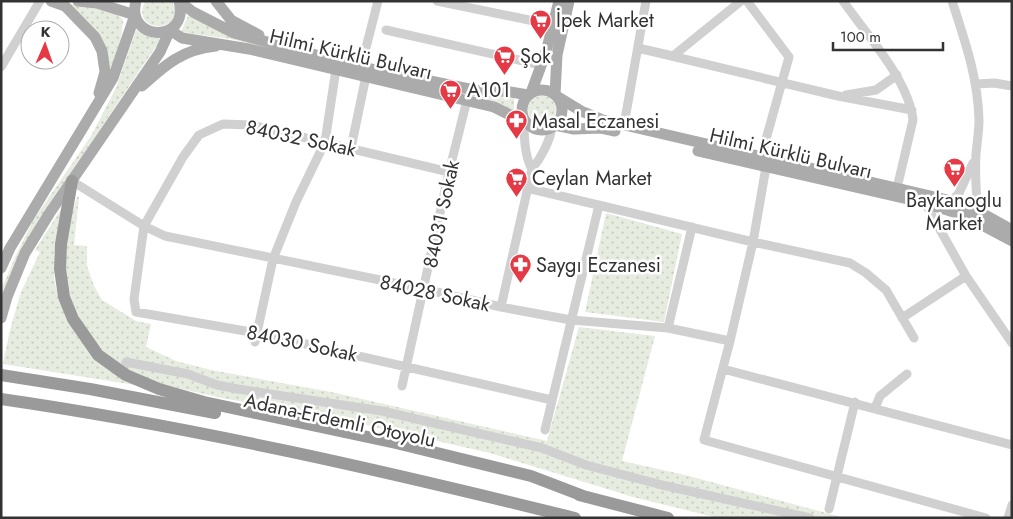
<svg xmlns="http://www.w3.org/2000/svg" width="1013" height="519" viewBox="0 0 1013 519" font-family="Jost,sans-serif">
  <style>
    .grass { fill: url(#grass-dots) }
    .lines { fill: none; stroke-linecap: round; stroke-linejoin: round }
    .minor { stroke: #d0d0d0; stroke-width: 9 }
    .major { stroke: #ababab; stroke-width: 11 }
    .highway { stroke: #9a9a9a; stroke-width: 12 }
    .labels { text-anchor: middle; stroke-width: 5; stroke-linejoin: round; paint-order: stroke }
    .poi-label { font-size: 20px; fill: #333; stroke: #fff; text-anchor: start }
    .street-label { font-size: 20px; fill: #333; stroke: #fff }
  </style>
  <defs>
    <pattern id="grass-dots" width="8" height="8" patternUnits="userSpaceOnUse" patternTransform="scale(1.25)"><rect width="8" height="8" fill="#e6ecdf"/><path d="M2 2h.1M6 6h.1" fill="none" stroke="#c6cbc0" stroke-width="1.8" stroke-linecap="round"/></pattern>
  </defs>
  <rect width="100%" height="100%" fill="#fff"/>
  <!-- grass -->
  <path class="grass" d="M145,1H172C188,34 129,35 145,1Z
    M69,4C88,6 110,5 123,20C122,38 117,54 109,71Z
    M188,16L232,37L483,96L514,98V111L482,98L333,65L231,39L181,32Z
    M136,30L147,36L161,39L38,221L1,306V290L16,255L34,219L91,136L116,88Z
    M528 110a14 14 0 1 1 28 0a14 14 0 1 1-28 0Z
    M77,197H79L74,245L87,246V266L94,286L102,300L136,321L151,324L146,347L176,361L211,370L331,392L547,441L579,327L655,336L622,461L685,475L845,518H718L633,497L490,453L340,419L222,398L160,384L122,367L104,354L89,334L76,311L69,293L65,270L68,225Z
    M63,206L54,253V278L59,301L73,329L135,385L3,364L10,330L21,292L40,252L35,250Z
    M606,213L682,234L664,322L585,312Z"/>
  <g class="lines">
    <!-- minor -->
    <path class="minor" d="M437,1L553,25
      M741,1L673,56L638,48L838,96L912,110
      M747,1L789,57L761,157
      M843,1C866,34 909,80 913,120L897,188
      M952,1C965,41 978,78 979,120C979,131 977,143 976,154C975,173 976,192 978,211
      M386,30L541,65
      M1,67L40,1
      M361,67L378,1
      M976,84L994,83L1012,86
      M846,95L876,90L897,75
      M525,120C523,133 525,158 532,169
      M624,125L646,1
      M351,148L366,76
      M766,167L753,242L730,341L704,440L986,518
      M449,172L251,125L223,124L199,135L183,157L144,226L134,299L136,312L257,333L552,400
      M72,181L144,226L165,236L424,289L501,307L571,320L668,328L730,341
      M527,188L753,242L850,263L866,273L886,290L914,338
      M952,201L959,193L973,163
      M925,203L966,276L1012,343
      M501,307L532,169C541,158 550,141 552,127
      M902,318L966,276
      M668,328L692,227
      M255,342L273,259L296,202L325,142L336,69
      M126,362L188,374L217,385L238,389L382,411L542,448L586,465L662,485L810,518
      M723,369L1012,445
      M402,386L449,172L467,100
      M875,408L880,396L907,374
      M545,430L599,205
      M829,509L855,402
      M1008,518L1012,505"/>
    <!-- major -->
    <path class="major" d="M51,1L65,6L95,37L102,51L105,72L99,93
      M78,1L97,3L135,15
      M136,1C125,42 190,44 179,1
      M216,1L231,20L259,35
      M180,2L193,12L234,33L361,67L484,92L505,91L528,95
      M170,30L182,38L249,49L494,107L512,116L523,118
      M142,86C165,65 183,49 216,46
      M522 110a20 20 0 1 1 40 0a20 20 0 1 1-40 0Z
      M531,93L546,52L559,1
      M555,95L557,55L569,1
      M558,97L581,111L603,120L952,201L978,211L1012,230
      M555,125L574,129L601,128L615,131
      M698,151L925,203L963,215L1012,241
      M1,268L10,248L113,78L135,15
      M1,318L7,297L25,253L49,214L160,52L170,30"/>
    <!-- highway -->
    <path class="highway" d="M72,181L61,244L60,269L64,297L73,319L98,355L126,375L159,389L204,402L396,443L531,476L586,497
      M1,375L90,389L215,413
      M1,399C194,427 385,471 575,518
      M579,495L668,518"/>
  </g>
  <!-- icons -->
  <defs>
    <symbol id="supermarket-pin" viewBox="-11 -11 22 30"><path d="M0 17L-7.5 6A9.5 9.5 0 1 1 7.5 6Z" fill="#e63946" stroke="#fff"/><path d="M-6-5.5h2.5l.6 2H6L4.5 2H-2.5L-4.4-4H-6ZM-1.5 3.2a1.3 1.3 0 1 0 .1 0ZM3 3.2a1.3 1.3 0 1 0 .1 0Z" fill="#fff"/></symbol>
    <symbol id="pharmacy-pin" viewBox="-11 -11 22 30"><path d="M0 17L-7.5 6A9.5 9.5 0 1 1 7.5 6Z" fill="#e63946" stroke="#fff"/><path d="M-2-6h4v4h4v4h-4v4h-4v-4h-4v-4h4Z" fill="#fff"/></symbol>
  </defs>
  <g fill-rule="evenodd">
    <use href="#supermarket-pin" x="528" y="8" width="25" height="34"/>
    <use href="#supermarket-pin" x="492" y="44" width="25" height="34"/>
    <use href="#supermarket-pin" x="438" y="78" width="25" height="34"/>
    <use href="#pharmacy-pin" x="504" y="108" width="25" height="34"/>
    <use href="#supermarket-pin" x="942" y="156" width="25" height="34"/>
    <use href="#supermarket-pin" x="504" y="166" width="25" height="34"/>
    <use href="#pharmacy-pin" x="508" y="252" width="25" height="34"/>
  </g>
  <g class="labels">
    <!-- poi labels -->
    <g class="poi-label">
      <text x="556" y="27">İpek Market</text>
      <text x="520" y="63">Şok</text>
      <text x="467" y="97">A101</text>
      <text x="532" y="128">Masal Eczanesi</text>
      <text x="532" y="185">Ceylan Market</text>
      <text x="954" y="207" text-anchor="middle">Baykanoglu<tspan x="954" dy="23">Market</tspan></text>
      <text x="536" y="272">Saygı Eczanesi</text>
    </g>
    <!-- street labels -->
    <g class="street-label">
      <text transform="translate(351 54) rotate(13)" y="7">Hilmi Kürklü Bulvarı</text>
      <text transform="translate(301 138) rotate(12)" y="7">84032 Sokak</text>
      <text transform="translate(791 153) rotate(13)" y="7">Hilmi Kürklü Bulvarı</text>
      <text transform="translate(441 214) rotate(-78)" y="7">84031 Sokak</text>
      <text transform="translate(435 293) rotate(12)" y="7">84028 Sokak</text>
      <text transform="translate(302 343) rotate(12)" y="7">84030 Sokak</text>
      <text transform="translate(340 420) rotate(12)" y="7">Adana-Erdemli Otoyolu</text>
    </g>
  </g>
  <!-- border -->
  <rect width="1013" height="519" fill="none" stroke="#333333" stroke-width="5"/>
  <!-- north arrow -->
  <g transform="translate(45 45) rotate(2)"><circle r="24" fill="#ffffff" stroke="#adadad"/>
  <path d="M0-4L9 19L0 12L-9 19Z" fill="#e63946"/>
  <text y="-8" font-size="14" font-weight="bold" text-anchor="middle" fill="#333333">K</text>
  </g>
  <!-- scale -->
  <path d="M833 42v8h110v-8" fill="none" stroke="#333333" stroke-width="2.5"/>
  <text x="840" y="42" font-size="15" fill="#333333" stroke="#ffffff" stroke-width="4" paint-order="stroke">100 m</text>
</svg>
